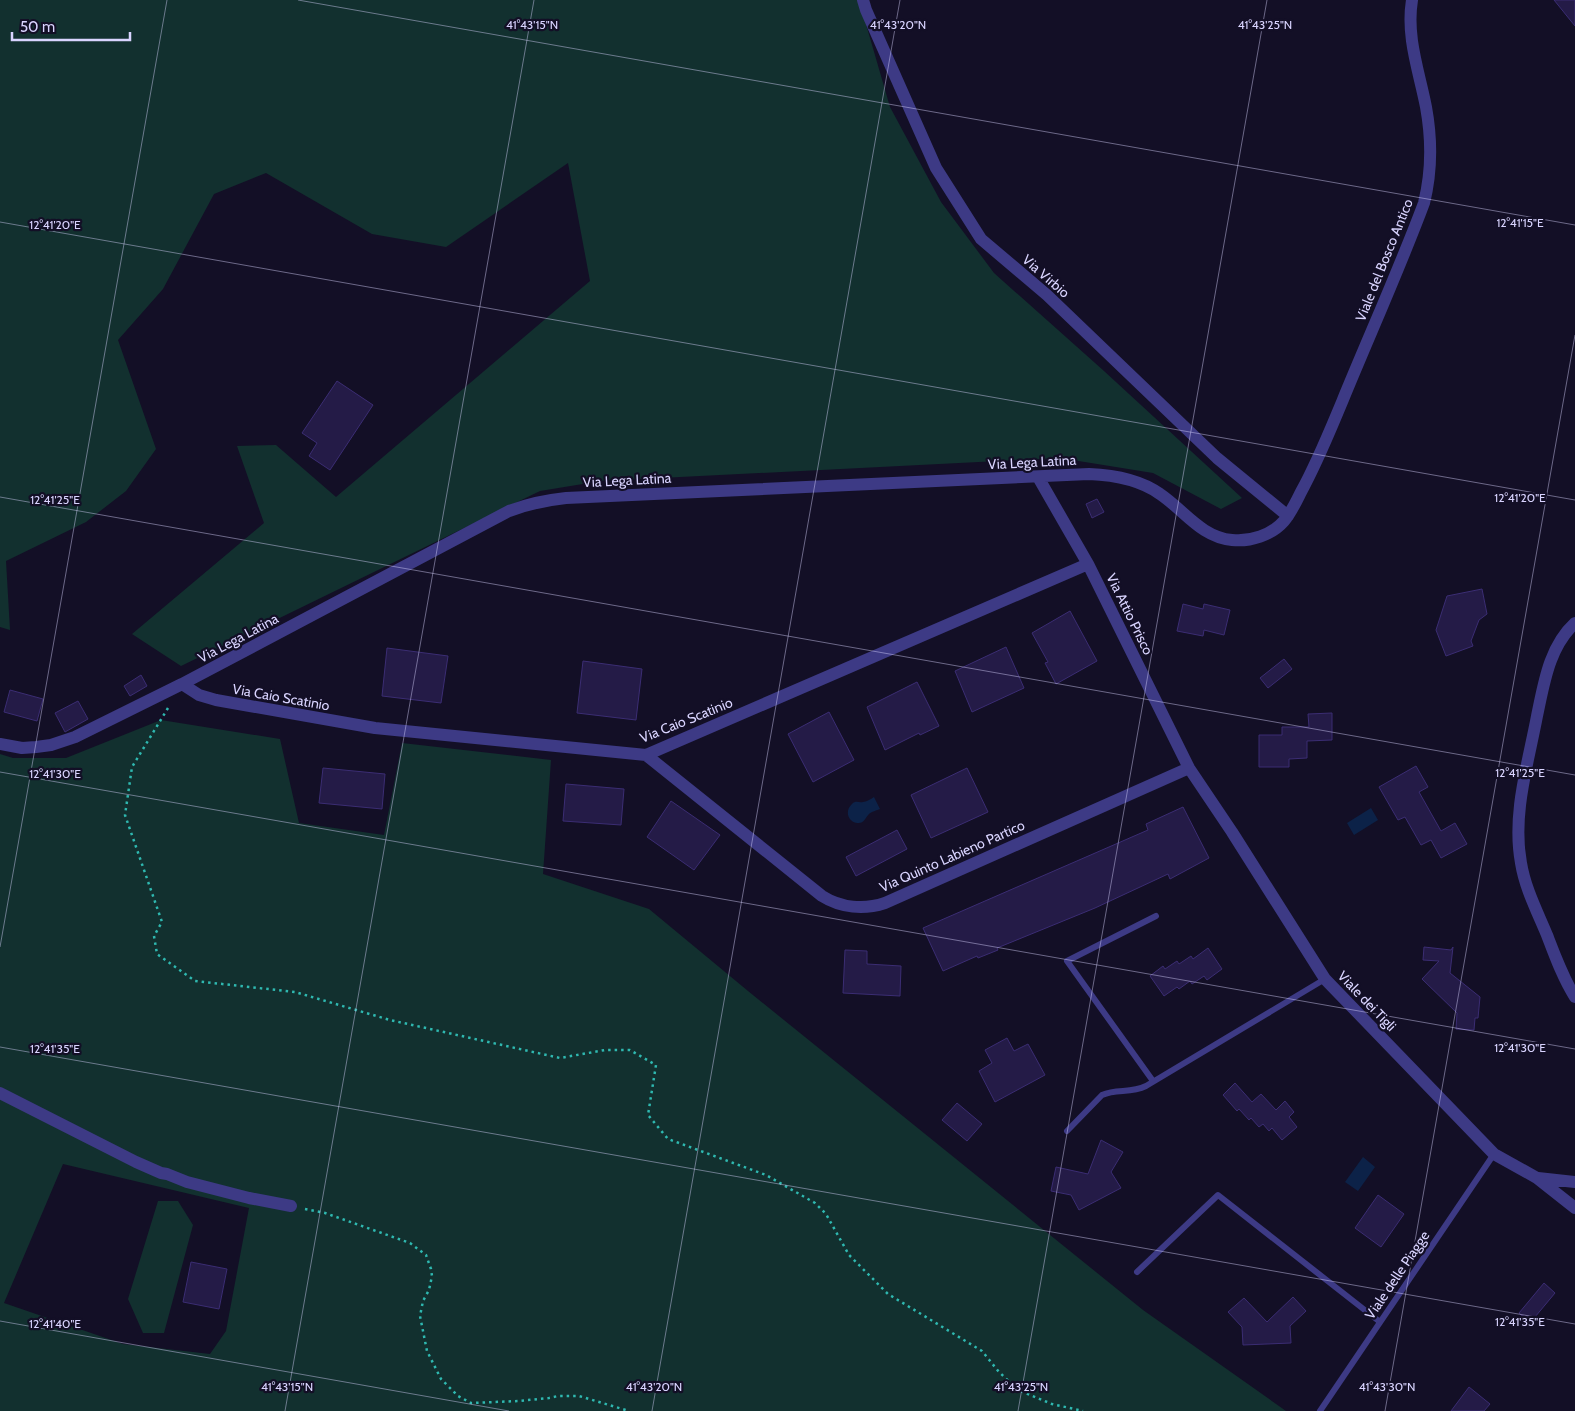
<svg xmlns="http://www.w3.org/2000/svg" width="1575" height="1411" viewBox="0 0 1575 1411" font-family="Cabin,sans-serif">
  <style>
    .green { fill: #12302f; fill-rule: evenodd }
    .water { fill: #0c2248 }
    .building { fill: #241b47; stroke: #3b2d73 }
    .lines { fill: none; stroke-linecap: round; stroke-linejoin: round }
    .path { stroke: #2fb8b0; stroke-width: 2.5; stroke-dasharray: 2.5 4; stroke-linecap: butt }
    .lane { stroke: #3d3a85; stroke-width: 6 }
    .street { stroke: #3d3a85; stroke-width: 12 }
    .ticks { fill: none; stroke: #d9d4ff; stroke-width: 1; stroke-opacity: 0.45 }
    .labels { text-anchor: middle; stroke-width: 4.5; stroke-linejoin: round; paint-order: stroke }
    .street-label { font-size: 14px; fill: #d9d4ff; stroke: #130f26 }
    .ticks-label { font-size: 12px; text-anchor: middle; fill: #d9d4ff; stroke: #130f26; stroke-width: 4.5; stroke-linejoin: round; paint-order: stroke }
  </style>
  <rect width="100%" height="100%" fill="#130f26"/>
  <!-- green -->
  <path class="green" d="M0,0H859L890,107L941,202L994,273L1104,371L1242,498L1221,509L1153,473L1060,458L601,481L540,491L181,666L132,634L264,523L237,446L276,445L336,497L590,281L568,163L446,247L372,234L266,173L214,194L163,289L118,340L156,449L126,491L86,522L6,561L10,630L0,627Z
    M161,720L280,739L299,823L384,835L402,743L551,760L543,874L649,909L748,991L1143,1310L1286,1411H0V754L13,758H66ZM63,1164L249,1208L226,1331L210,1354L123,1344L4,1303Z
    M158,1201H178L193,1225L164,1333H143L128,1299Z"/>
  <!-- water -->
  <path class="water" d="M874,797L880,809C877,810 871,812 869,814C865,818 864,824 857,823C847,821 845,810 852,804C856,800 858,803 863,802C866,802 871,799 874,797Z
    M1371,808L1378,820L1354,835L1347,823Z
    M1363,1157L1375,1167L1358,1191L1345,1182Z"/>
  <!-- building -->
  <path class="building" d="M1554,0H1575V26Z
    M337,381L373,405L330,470L309,456L317,443L302,433Z
    M1097,499L1104,512L1092,518L1086,504Z
    M1482,589L1487,614L1479,620L1471,641L1473,646L1446,656L1436,630L1447,596Z
    M1183,604L1203,609L1204,604L1230,610L1224,635L1204,630L1203,636L1177,631Z
    M1070,611L1097,661L1056,684L1045,663L1048,662L1032,633Z
    M1006,647L1024,688L972,712L955,671Z
    M387,648L448,656L441,703L382,696Z
    M1284,659L1292,669L1268,688L1260,678Z
    M583,661L642,669L636,720L577,713Z
    M141,675L147,686L130,696L124,686Z
    M917,682L939,726L920,735L919,733L885,750L867,707Z
    M10,690L43,699L37,721L4,712Z
    M78,701L88,719L65,732L55,713Z
    M829,712L854,760L813,782L788,734Z
    M1332,713V740L1307,741V758L1289,759V767H1259V735H1282V727H1309L1308,714Z
    M1416,766L1428,787L1419,792L1441,831L1455,823L1467,844L1441,858L1431,840L1421,845L1405,817L1398,820L1379,787Z
    M323,768L385,774L382,809L319,803Z
    M967,768L988,812L931,838L911,795Z
    M566,784L624,789L621,825L563,821Z
    M671,801L720,835L694,870L647,837Z
    M1183,807L1209,858L1170,879L1168,874L1095,908L997,948L998,950L978,958L977,956L943,971L923,928L1148,830L1146,824Z
    M897,830L907,849L856,876L846,857Z
    M1424,947L1451,950L1453,947L1450,973L1480,997L1478,1018H1475L1474,1030L1456,1029L1457,1013L1422,979L1439,961L1423,960Z
    M1208,948L1222,969L1207,980L1204,976L1192,984L1190,981L1179,989L1177,987L1164,996L1150,976L1163,966L1165,969L1177,961L1179,964L1191,956L1193,959Z
    M845,950L867,951V964L901,966L900,996L843,993Z
    M1007,1038L1014,1051L1028,1044L1045,1075L995,1102L979,1071L992,1063L985,1050Z
    M1235,1083L1252,1102L1261,1094L1276,1110L1285,1101L1294,1112L1289,1117L1297,1127L1282,1140L1272,1128L1269,1131L1263,1124L1259,1127L1251,1118L1249,1120L1239,1109L1237,1111L1223,1095Z
    M957,1103L982,1124L967,1141L942,1120Z
    M1101,1140L1123,1152L1111,1172L1121,1188L1079,1210L1071,1195L1051,1191L1056,1167L1088,1174Z
    M1378,1195L1404,1214L1381,1247L1355,1228Z
    M191,1262L227,1269L219,1309L183,1302Z
    M1544,1283L1555,1293L1530,1323L1519,1313Z
    M1293,1297L1306,1311L1290,1326L1291,1343L1243,1345L1242,1327L1228,1312L1244,1298L1267,1322Z
    M1469,1387L1490,1404L1484,1411H1451Z"/>
  <g class="lines">
    <!-- path -->
    <path class="path" d="M168,708L132,767L125,815L162,922L154,936L157,954L195,981L295,992L390,1020L560,1058L605,1050H630L656,1065L648,1115L668,1139L766,1175L815,1203L826,1214L849,1255L888,1294L982,1351L999,1372L1018,1390L1052,1404L1083,1411
      M305,1209L325,1213L410,1243L426,1255L431,1269L432,1276L429,1290L423,1301L420,1316L427,1351L441,1379L458,1396L471,1403L519,1401L549,1398L558,1396H579L629,1411"/>
    <!-- lane -->
    <path class="lane" d="M1153,1081L1067,961L1156,916
      M1067,1131L1102,1095C1117,1088 1130,1094 1146,1086L1325,979
      M1137,1272L1218,1195L1380,1322
      M1320,1411L1494,1154"/>
    <!-- street -->
    <path class="street" d="M863,0L866,10L936,168L981,239L1047,295L1217,458L1288,516
      M1038,477L1088,564L1189,768L1232,832L1325,979L1494,1154L1537,1178L1575,1208
      M1575,623C1549,647 1544,683 1537,716C1528,764 1512,814 1521,863C1525,888 1537,911 1547,935C1555,956 1563,978 1575,997
      M182,684L199,695L216,700L375,728L646,755L1088,564
      M0,744L22,748L36,747L51,745L75,737L182,684L509,511C528,504 546,500 566,498L1089,474C1114,475 1139,479 1160,494C1185,511 1201,537 1232,540C1250,542 1272,535 1284,521C1291,513 1296,502 1301,492C1317,463 1329,433 1342,402C1369,336 1399,270 1424,203C1432,171 1432,140 1426,107C1419,71 1406,37 1412,0
      M646,755L822,896C841,908 864,910 885,903L1189,768
      M0,1093L136,1162L161,1173L167,1174L187,1182L249,1198L291,1206
      M1538,1178L1575,1182"/>
  </g>
  <!-- ticks -->
  <path class="ticks" d="M298,0L1575,225M0,222L1575,500M0,497L1575,775M0,772L1575,1049M0,947L167,0M0,1047L1575,1324M0,1321L509,1411M285,1411L534,0M652,1411L900,0M1018,1411L1267,0M1385,1411L1575,335"/>
  <g class="labels">
    <!-- street labels -->
    <g class="street-label">
      <text transform="translate(1384 260) rotate(-68)" y="5">Viale del Bosco Antico</text>
      <text transform="translate(1046 276) rotate(41)" y="5">Via Virbio</text>
      <text transform="translate(1032 462) rotate(-3)" y="5">Via Lega Latina</text>
      <text transform="translate(627 480) rotate(-3)" y="5">Via Lega Latina</text>
      <text transform="translate(1130 614) rotate(64)" y="5">Via Attio Prisco</text>
      <text transform="translate(238 638) rotate(-28)" y="5">Via Lega Latina</text>
      <text transform="translate(281 697) rotate(10)" y="5">Via Caio Scatinio</text>
      <text transform="translate(686 720) rotate(-22)" y="5">Via Caio Scatinio</text>
      <text transform="translate(952 856) rotate(-24)" y="5">Via Quinto Labieno Partico</text>
      <text transform="translate(1367 1001) rotate(46)" y="5">Viale dei Tigli</text>
      <text transform="translate(1397 1275) rotate(-56)" y="5">Viale delle Piagge</text>
    </g>
  </g>
  <g class="ticks-label">
    <text x="532" y="29">41°43'15"N</text>
    <text x="898" y="29">41°43'20"N</text>
    <text x="1265" y="29">41°43'25"N</text>
    <text x="1520" y="227">12°41'15"E</text>
    <text x="55" y="229">12°41'20"E</text>
    <text x="1520" y="502">12°41'20"E</text>
    <text x="55" y="504">12°41'25"E</text>
    <text x="1520" y="777">12°41'25"E</text>
    <text x="55" y="778">12°41'30"E</text>
    <text x="1520" y="1052">12°41'30"E</text>
    <text x="55" y="1053">12°41'35"E</text>
    <text x="1520" y="1326">12°41'35"E</text>
    <text x="55" y="1328">12°41'40"E</text>
    <text x="287" y="1391">41°43'15"N</text>
    <text x="654" y="1391">41°43'20"N</text>
    <text x="1021" y="1391">41°43'25"N</text>
    <text x="1387" y="1391">41°43'30"N</text>
  </g>
  <!-- scale -->
  <path d="M12 32v8h118v-8" fill="none" stroke="#d9d4ff" stroke-width="2.5"/>
  <text x="20" y="32" font-size="15" fill="#d9d4ff" stroke="#130f26" stroke-width="4" paint-order="stroke">50 m</text>
</svg>
